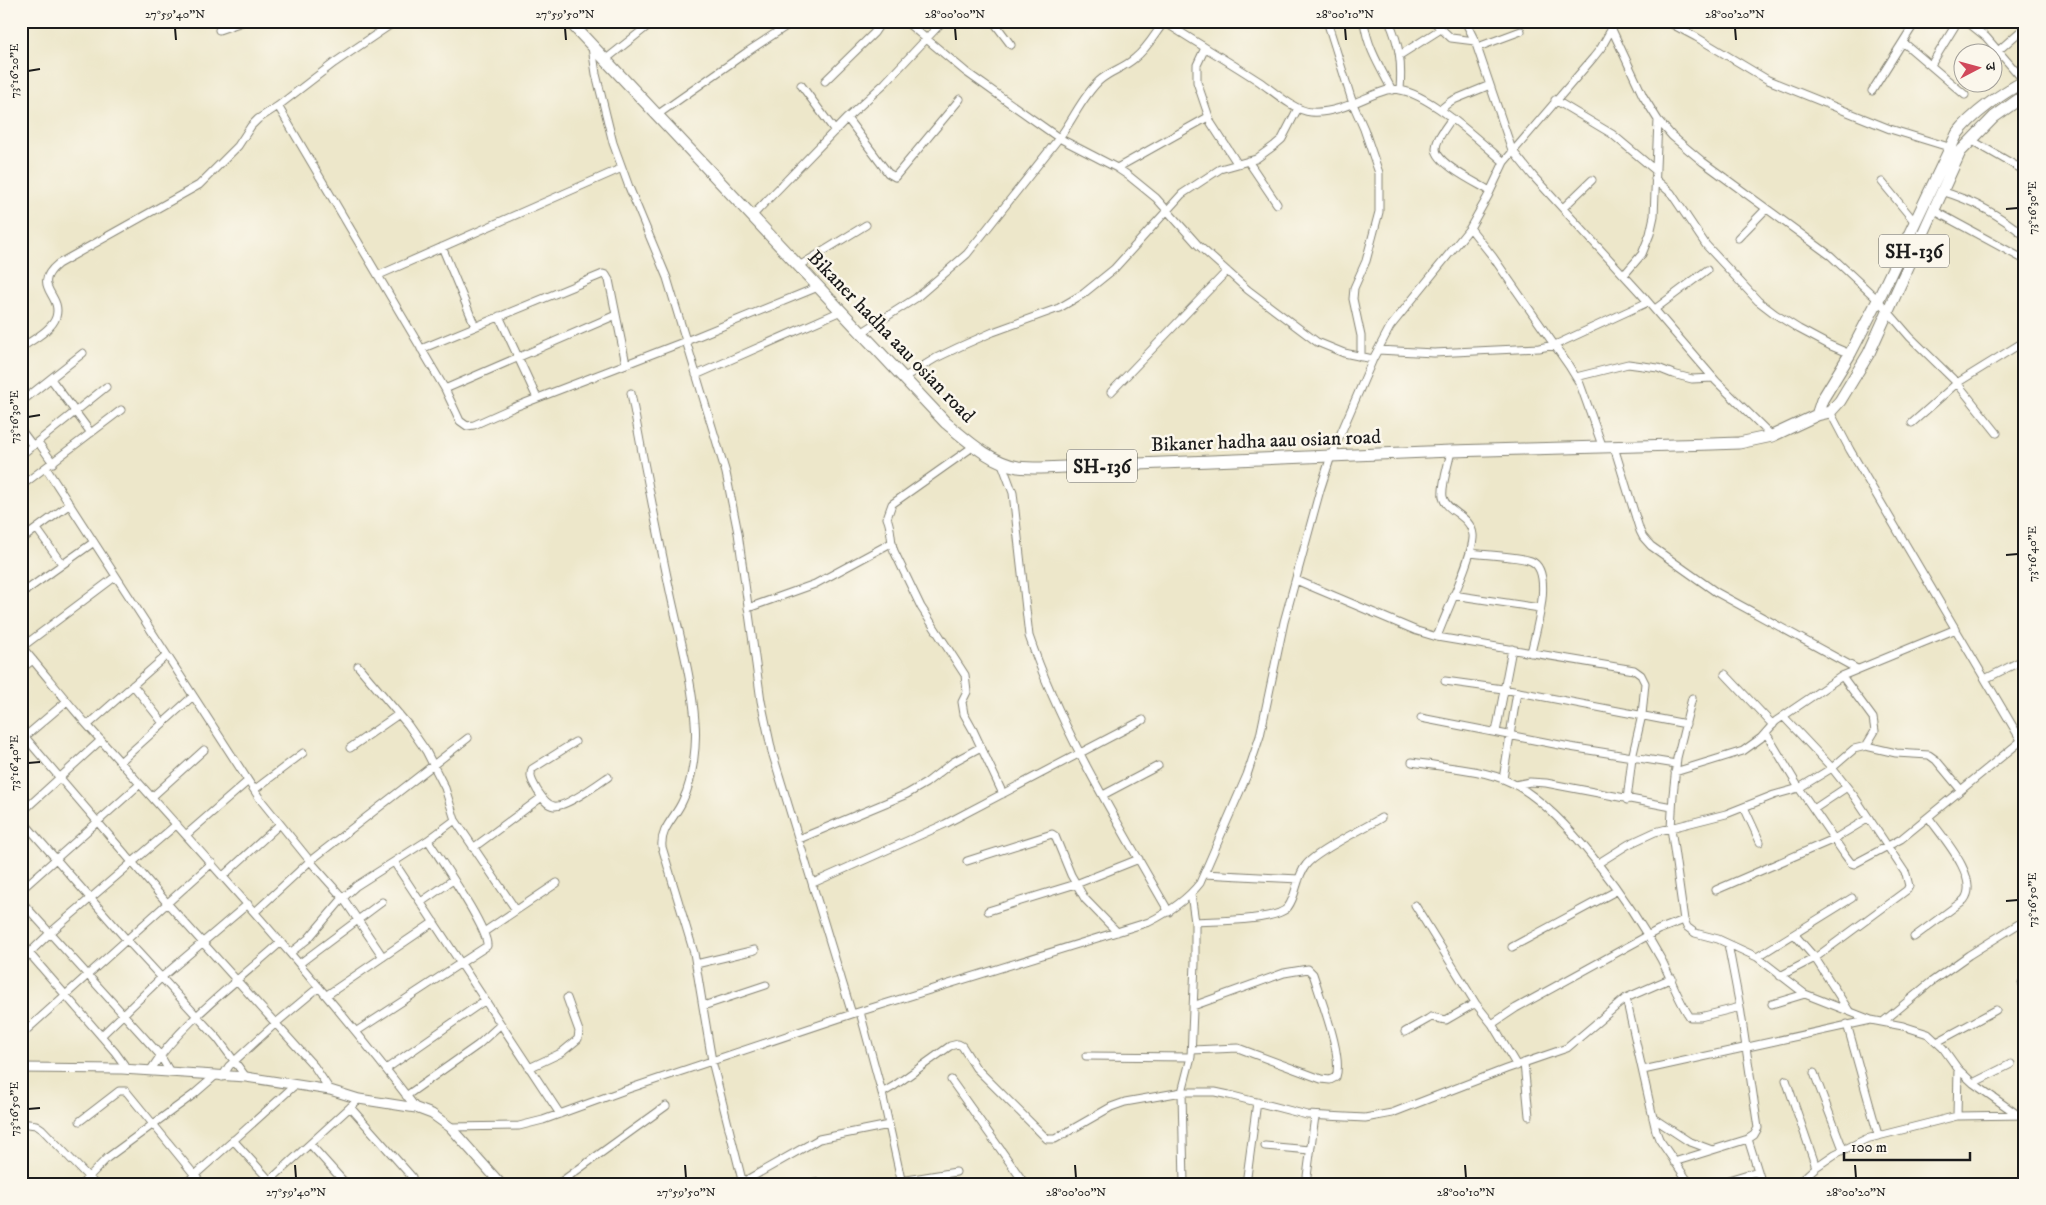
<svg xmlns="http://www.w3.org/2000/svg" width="2046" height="1205" viewBox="0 0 2046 1205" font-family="'IM FELL DW Pica','Noto Serif Devanagari',serif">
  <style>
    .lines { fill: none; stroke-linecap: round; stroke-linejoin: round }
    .minor-casing { stroke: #848273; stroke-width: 9 }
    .tertiary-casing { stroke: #848273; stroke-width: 11 }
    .primary-casing { stroke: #848273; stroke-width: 13 }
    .minor { stroke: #fff; stroke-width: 7 }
    .tertiary { stroke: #fff; stroke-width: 9 }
    .primary { stroke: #fff; stroke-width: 11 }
    .ticks { fill: none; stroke: #1c1c1c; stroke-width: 2 }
    .labels { text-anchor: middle; stroke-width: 5; stroke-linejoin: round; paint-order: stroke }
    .shield { fill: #fbf7ec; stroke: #5f5e5a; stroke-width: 1 }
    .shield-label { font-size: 19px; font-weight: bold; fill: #1c1c1c }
    .street-label { font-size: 20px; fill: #1c1c1c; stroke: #fbf7ec }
    .neatline { fill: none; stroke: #1c1c1c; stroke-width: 2 }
    .ticks-label { font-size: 12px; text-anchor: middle; fill: #1c1c1c }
  </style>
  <rect width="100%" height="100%" fill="#fbf7ec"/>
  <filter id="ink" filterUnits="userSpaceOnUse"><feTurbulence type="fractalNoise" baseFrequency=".02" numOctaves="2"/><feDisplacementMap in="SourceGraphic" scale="10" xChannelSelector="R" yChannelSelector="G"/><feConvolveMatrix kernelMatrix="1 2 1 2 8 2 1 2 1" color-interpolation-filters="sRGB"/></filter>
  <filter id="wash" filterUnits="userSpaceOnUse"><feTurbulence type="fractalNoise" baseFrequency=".0096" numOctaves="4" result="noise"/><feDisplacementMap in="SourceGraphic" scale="20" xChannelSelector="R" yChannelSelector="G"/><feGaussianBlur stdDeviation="1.12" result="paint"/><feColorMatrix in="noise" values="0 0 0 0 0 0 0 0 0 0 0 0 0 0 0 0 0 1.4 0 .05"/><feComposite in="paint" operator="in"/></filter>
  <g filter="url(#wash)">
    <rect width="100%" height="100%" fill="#ede7ca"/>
  </g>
  <g filter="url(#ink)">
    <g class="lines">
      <defs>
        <path id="minor" d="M905,21L966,72L1059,138L1117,168L1129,176L1156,198L1198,245L1227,271L1248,290L1317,342L1344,353L1373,359
          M993,21L1011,45
          M1163,21C1195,42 1228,61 1260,82C1273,91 1295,111 1311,112C1339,114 1363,97 1387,90C1419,82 1480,142 1504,162
          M1327,21L1353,104L1364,129L1379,173V212L1366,261L1354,288L1353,299L1361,336V357
          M1364,21C1367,47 1380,67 1392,90
          M1389,21C1400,46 1402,63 1400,90
          M1433,21L1451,38L1475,41
          M1465,21L1475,41L1512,150L1533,176L1642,295L1716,381L1772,436
          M1608,21L1643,96L1658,120L1672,136L1703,162L1831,256L1878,300L1910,337L1957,383L1997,433
          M1666,21L1696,37L1768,80L1890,129L1952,148
          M1966,21L1986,37L2025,82
          M219,30L245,21
          M1903,42L1965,95
          M592,47L596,74L613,143L629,187L667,278L726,473L738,533L761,701L772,752L852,1014
          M1478,47L1521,31
          M1205,48L1197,65V82L1211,123L1237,163
          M1998,51L2025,27
          M1400,55L1441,29
          M605,60L654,21
          M1931,65L1958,21
          M825,81L874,33L882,21
          M801,85L835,131
          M1872,91L1916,21
          M1555,100L1612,134L1655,170
          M278,106L445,389L460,421L467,426L474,425L512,408L686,341L818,287
          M1441,109L1451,101L1490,85
          M657,115L747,52L794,21
          M847,118L888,173L895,177L960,99
          M1452,118C1447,126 1436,138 1436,149C1437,164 1477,183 1490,191
          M1971,140L2025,171
          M1248,161L1277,204
          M1117,168L1208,117
          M1655,179L1671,193L1706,245L1758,301L1775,314L1799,329L1829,345L1850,354
          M1882,182L1914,221
          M1941,191C1972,200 2000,215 2025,236
          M1563,208L1592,180
          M1933,210L2025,260
          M752,216L847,118L885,83L943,21
          M1470,228L1493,257L1569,366L1580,384L1603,448
          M1738,238L1766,209
          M442,247L475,326
          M799,266L866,225
          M379,275L622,168
          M1624,275L1642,254L1650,234L1654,216L1658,120
          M1655,309L1707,270
          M499,316L537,398
          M861,333L916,298L967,254L1059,138C1073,120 1082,97 1099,81C1110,71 1124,68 1135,58C1147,49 1155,34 1164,22
          M21,348C32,340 52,330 56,317C63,294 30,287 58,264L199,185L238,146L251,126L258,119L278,106L334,63L396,21
          M421,349L603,274L606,275L609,280L626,364
          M1378,350L1434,353L1539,348L1555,345L1648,302
          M696,375L841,311
          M1576,377L1628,364L1658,368L1673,374L1692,379L1713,378
          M903,378L936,358L959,347L993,332L1059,308L1083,294L1114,269L1182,194L1220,169L1256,159L1275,145L1282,139L1298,108
          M51,379L91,433
          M445,389L616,315
          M1111,392L1227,271
          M631,393C643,459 656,525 670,591C679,634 692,678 695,722C697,744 693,780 683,800C676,817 660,828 662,847L694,953L712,1061L743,1184
          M21,402L83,353
          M1829,410L1850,450L2025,747
          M1912,423L1957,383L2025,341
          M21,430L33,446
          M38,442L53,463
          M974,446L892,504L887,518C892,529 890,540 894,551L921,607L965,675L967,692L962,702L964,714L973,730L1003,794
          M1614,447L1640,531L1643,537L1651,546L1716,592L1857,669
          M21,455L106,387
          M1001,461L1013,493L1029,636C1062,733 1118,823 1169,912
          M46,468L260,799L310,861L343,898L383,957
          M21,486L121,410
          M37,529L62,564
          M21,540L70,504
          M1470,553C1484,555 1519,556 1531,561C1555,571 1535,633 1531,653
          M1296,580L1417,631L1437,637L1634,670L1641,675L1645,683L1642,715L1632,758L1627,800
          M21,594L94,542
          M1453,595L1540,608
          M748,608L815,584L891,543
          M1437,637C1444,617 1475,552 1473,535C1471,515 1446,512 1443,497C1441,486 1449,463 1451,451
          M21,646C44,673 66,701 89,727C201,853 315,975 416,1108
          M22,647L115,577
          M358,666L408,725L426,751L445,788L455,820L516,910
          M21,669L33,660
          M1725,674L1773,725
          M1842,676L1873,718L1875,731L1866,746
          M1985,679L2025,659
          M1445,681L1503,689L1686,724
          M133,685L163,723
          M1692,698L1677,758L1673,795L1671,828L1684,920L1687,927L1695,933L1718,939L1757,957L1805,994L1871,1020L1903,1026L1928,1034L1943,1048L1958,1069L1973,1083L2018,1115
          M1421,718L1570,747L1676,764
          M88,725L166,656
          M1496,732L1512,649
          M1766,733L1799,788L1845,855L1851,863L1854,864L1901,839L2021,741
          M25,737L167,903L314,1066L330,1090
          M21,740L67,701
          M575,742L532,769C529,778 533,782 537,790C541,796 546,805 554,806C565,808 598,784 608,777
          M350,748L399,714
          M120,762L192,697
          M1412,762C1442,767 1485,769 1512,783C1567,811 1632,906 1661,959C1671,978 1678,1000 1690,1017H1700L1740,1007
          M1675,772L1743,751L1761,738L1776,721L1842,676L1956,629
          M1503,779L1517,692
          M1515,785L1530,782L1546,783L1672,807
          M254,790L303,753
          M1103,795L1158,766
          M152,797L204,750
          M1744,807L1760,842
          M1814,809L1847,787
          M21,813L101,740
          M21,819L126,939L218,1039L246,1077
          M186,835L248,781
          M799,839L907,794L926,783L953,762L981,747
          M473,848L542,797
          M967,861L1052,834L1055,836L1071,875L1085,899L1117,932
          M394,862L560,1114
          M1597,864L1629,844L1655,832L1726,814L1774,795L1799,788L1832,768L1854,749L1866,746L1896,753L1929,755L1936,760L1961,790
          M1204,874L1299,879
          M223,876L280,824
          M813,883L945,824L1143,720
          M21,890L140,784
          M1716,890L1834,839L1869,818
          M21,901L160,1055L170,1072
          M421,902L453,880
          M1415,905L1476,1004
          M988,911L1076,884L1139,859
          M255,912L310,861L468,738
          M1195,922C1214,921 1278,921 1288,907C1297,895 1296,877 1306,865C1315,852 1365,828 1381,818
          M484,932L557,883
          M1795,935L1815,958L1849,1011
          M1914,937L1964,900C1981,879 1941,835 1929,818
          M1512,947L1616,891
          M29,953L115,1052L128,1070
          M290,953L308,939L343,898L356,886L428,840L455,820
          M1757,957L1852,898
          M21,961L50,933L177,824
          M299,964L382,902
          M696,964L755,950
          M1780,976L1815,958L1907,890L1909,886L1906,874L1854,796L1832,768L1783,716
          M2022,983L2025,981
          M327,995L434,922
          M1626,998L1656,1131L1659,1139L1690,1184
          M1772,1004L1805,994
          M703,1006L766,985
          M860,1012L882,1093L902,1184
          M1884,1021L1931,982L1969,955L2025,920
          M1492,1024L1516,1008L1658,930L1684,920
          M1847,1024L1878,1135
          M357,1031L487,946C489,929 439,858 428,840
          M1405,1032L1428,1019L1431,1017L1446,1020L1472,1005L1476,1004L1492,1024L1517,1066
          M21,1035L212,863
          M101,1036L162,977L248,904
          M1937,1042L1996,1010
          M1192,1050L1238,1048L1321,1079L1330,1080L1336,1077C1343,1056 1323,1006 1316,983L1313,974L1308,969L1284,973L1193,1006
          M1086,1056L1191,1057
          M1524,1063L1529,1116
          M529,1068L561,1053L578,1039L579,1031L567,998
          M386,1069L484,1001
          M1643,1070L1871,1020
          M150,1071C180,1023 238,981 281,942
          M1814,1073L1843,1149
          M222,1077L229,1066L276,1023L319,987
          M951,1080L1025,1184
          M1786,1080L1816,1167
          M1973,1083L2011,1064
          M882,1093L894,1086L950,1046L958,1044L962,1046L976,1068L1047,1139H1055L1111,1107L1125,1102L1182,1092H1215L1229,1095L1307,1115L1365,1118L1392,1113L1506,1069L1567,1048L1626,998L1672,978
          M406,1096L478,1045L500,1025
          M350,1107L412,1177L413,1184
          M1957,1116L1958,1069
          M1653,1118L1688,1141L1712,1150
          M80,1121L119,1091H126L202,1184
          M21,1123L36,1125L42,1129L95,1184
          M450,1127L519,1126L543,1120L628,1089L852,1014L1149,922C1169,912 1186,901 1200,883L1247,775L1260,736L1284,622L1320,490L1331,456L1373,359L1390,327L1470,228L1488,196L1504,162L1593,58L1601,48L1616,21
          M1748,1139L1762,1184
          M233,1140L272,1183
          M310,1144L346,1184
          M1265,1146L1310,1150
          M1674,1162L1748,1139L1754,1135L1758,1128L1740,1007L1728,944
          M901,1181L956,1172
          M743,1182L819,1139L889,1125
          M82,1184L107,1158L193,1095L215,1076
          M185,1184L294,1086
          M266,1184L359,1099
          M558,1184L666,1106
          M809,1184L815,1182
          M1184,1184L1182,1092L1191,1057L1195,963V922L1191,894
          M1246,1184L1257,1102
          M1306,1184L1315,1116
          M1715,1184L1758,1171
          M1797,1184L1816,1167L1835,1154L1866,1139L1957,1116L2025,1115"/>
        <path id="tertiary" d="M21,1068L122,1069L246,1077L330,1090L359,1099L416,1108L432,1114L450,1127L501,1184"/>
        <path id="primary" d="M569,21L946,423C967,440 990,462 1018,467C1026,468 1034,468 1041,468L1451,451L1712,444L1739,443L1772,436L1817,415L1830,412L1840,401L1869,353L1960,152L1994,117L2025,95
          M1817,415L1822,400L1850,354L1878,300L1957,134C1972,114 2002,93 2025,81"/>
      </defs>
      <!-- minor casing -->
      <use href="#minor" class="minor-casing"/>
      <!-- tertiary casing -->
      <use href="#tertiary" class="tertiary-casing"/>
      <!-- primary casing -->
      <use href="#primary" class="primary-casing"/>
      <!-- minor -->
      <use href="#minor" class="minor"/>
      <!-- tertiary -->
      <use href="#tertiary" class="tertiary"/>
      <!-- primary -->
      <use href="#primary" class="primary"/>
    </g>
  </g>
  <!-- ticks -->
  <path class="ticks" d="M175,28L176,40M565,28L566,40M955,28L956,40M1345,28L1346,40M1735,28L1736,40M28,71L40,69M2006,209L2018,208M28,417L40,415M2006,555L2018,554M28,763L40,762M2006,901L2018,900M28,1109L40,1108M295,1165L296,1178M685,1165L686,1178M1075,1165L1076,1178M1465,1165L1466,1178M1855,1165L1856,1178"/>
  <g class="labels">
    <!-- shield labels -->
    <g class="shield">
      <rect x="1879" y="234.5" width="70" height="33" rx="4"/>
      <rect x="1067" y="449.5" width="70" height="33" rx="4"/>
    </g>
    <g class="shield-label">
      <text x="1914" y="258">SH-136</text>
      <text x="1102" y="473">SH-136</text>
    </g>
    <!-- street labels -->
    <g class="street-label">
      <text transform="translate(892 336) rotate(46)" y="7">Bikaner hadha aau osian road</text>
      <text transform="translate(1266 440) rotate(-2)" y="7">Bikaner hadha aau osian road</text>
    </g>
  </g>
  <!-- margin -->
  <rect width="2046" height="1205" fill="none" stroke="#fbf7ec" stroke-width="55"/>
  <!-- north arrow -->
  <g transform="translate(1978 68) rotate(84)"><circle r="24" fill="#fbf7ec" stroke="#a29f99"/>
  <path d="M0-4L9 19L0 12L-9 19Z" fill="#d1495b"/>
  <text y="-8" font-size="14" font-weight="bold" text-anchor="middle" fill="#1c1c1c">उ</text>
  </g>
  <!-- scale -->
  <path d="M1844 1152v8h126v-8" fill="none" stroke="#1c1c1c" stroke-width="2.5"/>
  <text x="1851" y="1152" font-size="15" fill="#1c1c1c" stroke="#fbf7ec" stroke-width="4" paint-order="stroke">100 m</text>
  <rect x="28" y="28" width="1990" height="1150" class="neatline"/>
  <g class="ticks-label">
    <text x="175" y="18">27°59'40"N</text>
    <text x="565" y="18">27°59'50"N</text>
    <text x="955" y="18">28°00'00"N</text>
    <text x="1345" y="18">28°00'10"N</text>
    <text x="1735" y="18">28°00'20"N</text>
    <text transform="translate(14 71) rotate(-90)" y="4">73°16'20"E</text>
    <text transform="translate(2032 208) rotate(-90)" y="4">73°16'30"E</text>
    <text transform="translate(14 417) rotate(-90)" y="4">73°16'30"E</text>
    <text transform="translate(2032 554) rotate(-90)" y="4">73°16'40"E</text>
    <text transform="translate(14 763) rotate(-90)" y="4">73°16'40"E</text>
    <text transform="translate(2032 900) rotate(-90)" y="4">73°16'50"E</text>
    <text transform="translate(14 1109) rotate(-90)" y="4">73°16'50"E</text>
    <text x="296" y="1196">27°59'40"N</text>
    <text x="686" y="1196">27°59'50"N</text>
    <text x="1076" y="1196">28°00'00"N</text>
    <text x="1466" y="1196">28°00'10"N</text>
    <text x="1856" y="1196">28°00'20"N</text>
  </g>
</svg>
